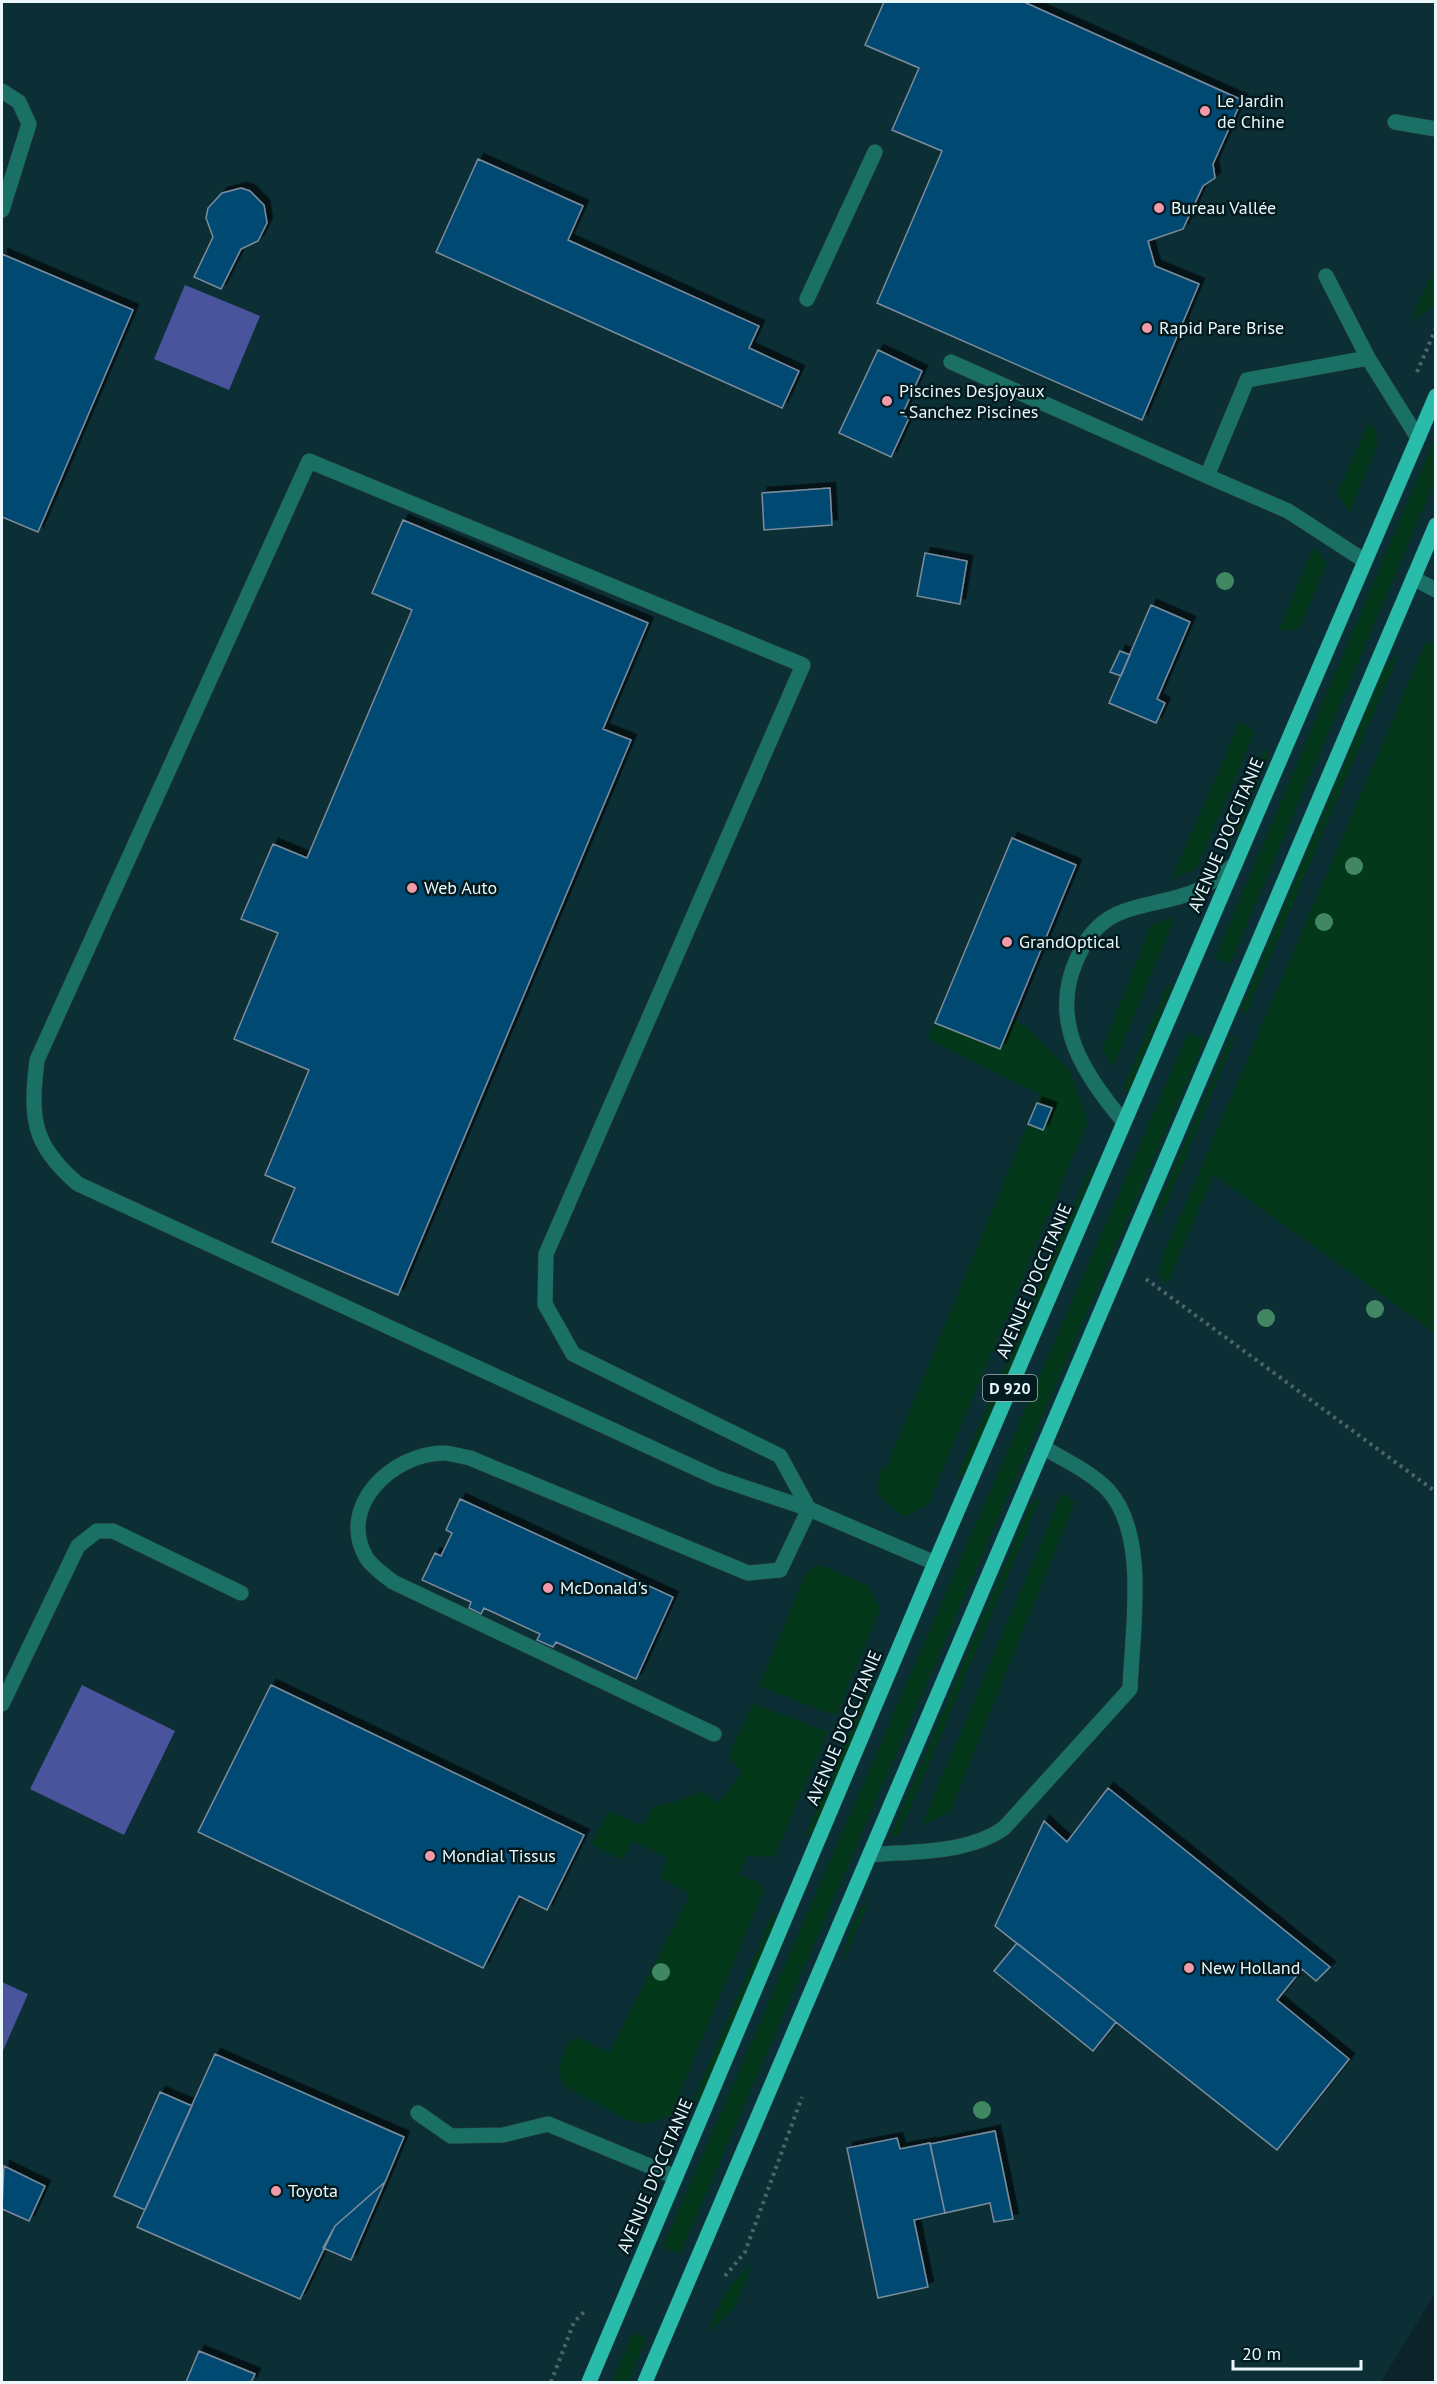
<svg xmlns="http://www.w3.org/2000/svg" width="1437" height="2384" viewBox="0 0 1437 2384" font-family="'PT Sans',sans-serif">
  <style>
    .built { fill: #0c2f36 }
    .green { fill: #04381a }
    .water { fill: #4a549c }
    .building { fill: #064872; stroke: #7a8c9b; stroke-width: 1.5; filter: url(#shadow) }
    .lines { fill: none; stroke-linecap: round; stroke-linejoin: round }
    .minor-casing { stroke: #263d42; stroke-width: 16 }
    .major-casing { stroke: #263d42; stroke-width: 16 }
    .path { stroke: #4f6469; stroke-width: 4; stroke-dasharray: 3 4.5; stroke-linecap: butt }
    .minor { stroke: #1b7066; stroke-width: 15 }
    .major { stroke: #29bcab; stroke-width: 15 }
    .tree { fill: #418862 }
    .poi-dot { fill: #f39aaa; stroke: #031a1f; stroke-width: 2 }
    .labels { text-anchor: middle; stroke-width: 5; stroke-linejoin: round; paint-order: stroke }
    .shield { fill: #031a1f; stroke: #a5b5b9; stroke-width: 1.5 }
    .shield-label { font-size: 16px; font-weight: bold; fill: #eaf8fb }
    .poi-label { font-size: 18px; fill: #eaf8fb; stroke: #031a1f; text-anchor: start }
    .street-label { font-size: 18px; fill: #eaf8fb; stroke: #031a1f }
  </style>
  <defs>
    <filter id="shadow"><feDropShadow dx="5.5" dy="-5.5" stdDeviation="0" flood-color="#0009"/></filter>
  </defs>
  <rect width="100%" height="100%" fill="#0b2329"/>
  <!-- built -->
  <path class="built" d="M2,2H1435V2293L1381,2382H2Z"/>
  <!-- green -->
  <path class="green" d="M1435,266V306L1411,321Z
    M1368,423L1375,430L1378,443L1350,512L1337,494Z
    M1435,437V481L1230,964L1215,958Z
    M1314,547L1327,562L1300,627L1290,631L1279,629Z
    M1435,641V1333L1214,1175L1167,1284L1160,1276V1263L1425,644Z
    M1401,649L1246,1014L1240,1012L1384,669Z
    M1240,722L1255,732L1197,868L1171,880Z
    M1265,748L1268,756L1240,830L1223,850Z
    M1175,917L1113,1067L1102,1050L1151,925Z
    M1168,983L1172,986L1128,1093L1123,1088Z
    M1013,1019L1026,1027L1069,1070L1088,1121L929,1503L912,1514L902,1516L878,1495L877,1483L882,1467L886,1468L1028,1124L1043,1130L1052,1109L1037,1103L1040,1094L928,1039L935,1023L1000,1049Z
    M1188,1033L1205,1040L680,2254L663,2247Z
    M1231,1037L1235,1038L1156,1229L1157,1207Z
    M1093,1161L1092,1174L968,1468L955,1481Z
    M1062,1493L1075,1502L950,1812L921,1826Z
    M1041,1497L899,1835L890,1838L1031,1503Z
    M820,1565L869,1586L880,1609L836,1716L759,1686L806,1572Z
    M874,1673L867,1705L814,1831L804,1838Z
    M753,1703L828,1732L774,1857L747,1856L739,1875L760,1883L764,1890L670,2116L646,2124L628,2120L563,2086L558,2067L569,2041L578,2037L609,2053L690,1894L660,1878L667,1858L633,1841L624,1857L619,1859L591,1844L608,1811L643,1826L654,1806L672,1803L702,1791L719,1803L742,1772L728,1757Z
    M872,1893L844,1961C846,1934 856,1914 872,1893Z
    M774,1910L776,1918L706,2092L691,2106Z
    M752,2264L735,2307L707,2334C718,2305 727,2284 752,2264Z
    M633,2333L646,2338L628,2382H612Z"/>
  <!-- water -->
  <path class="water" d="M185,285L260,316L229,390L154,359Z
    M82,1685L175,1731L124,1835L30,1789Z
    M2,1982L28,1994L2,2053Z"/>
  <!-- building -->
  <path class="building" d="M884,2H1024L1242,100L1213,164L1215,178L1203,186L1183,229L1148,241L1155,266L1199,284L1142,420L877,303L942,151L892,130L919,68L865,45Z
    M478,159L583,206L568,240L759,326L749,348L799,371L782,408L436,252Z
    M241,188L250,191L264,205L267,223L258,241L241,249L221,289L194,277L213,237L206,218L208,208L222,193Z
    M2,254L133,310L38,532L2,517Z
    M878,350L922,371L902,415L909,418L891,457L839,433Z
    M830,488L832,525L764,530L762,493Z
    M403,520L648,623L603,729L631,740L398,1295L272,1242L295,1188L265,1175L309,1070L234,1039L278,933L241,919L273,844L307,858L412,610L372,593Z
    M925,553L967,561L960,604L917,596Z
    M1151,605L1190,622L1157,699L1165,703L1156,723L1109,703Z
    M1120,651L1130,655L1121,676L1110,672Z
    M1012,838L1076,865L1000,1049L935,1023Z
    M1037,1103L1052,1108L1043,1130L1028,1124Z
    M460,1499L673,1597L636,1679L556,1642L553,1647L537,1640L540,1634L484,1608L481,1614L469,1608L471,1602L422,1580L435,1553L441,1556L452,1533L446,1530Z
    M271,1685L584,1835L547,1910L519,1896L483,1968L198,1832Z
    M1108,1788L1330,1967L1316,1981L1302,1969L1277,2000L1349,2059L1277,2150L995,1926L1044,1821L1067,1842Z
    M1017,1943L1116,2022L1093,2051L994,1971Z
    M215,2054L404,2137L385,2182L335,2226L300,2299L137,2227Z
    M160,2092L192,2106L145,2210L114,2196Z
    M995,2131L1013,2219L994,2222L990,2203L945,2213L930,2144Z
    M897,2138L900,2149L930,2143L945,2213L914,2220L928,2287L878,2298L847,2148Z
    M4,2166L45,2186L29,2221L2,2209Z
    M385,2182L351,2260L323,2248L335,2226Z
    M199,2351L255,2374L251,2382H186Z"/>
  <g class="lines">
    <defs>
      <path id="minor" d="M2,91L19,102L29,124L2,210
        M1395,122L1436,129
        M1326,276L1368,358
        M807,299L875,152
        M951,362L1207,476
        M1365,561L1288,511L1207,476L1247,380L1368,358L1418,438
        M1413,578L1436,590
        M1124,1122C1085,1076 1049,1023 1076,961C1085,940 1095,925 1117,914C1143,902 1175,902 1200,889C1212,882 1223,873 1234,865
        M2,1704L78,1546L97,1531H113L241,1593
        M714,1734L393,1582C384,1575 371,1566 366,1557C337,1506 392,1454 443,1453C452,1453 462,1457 470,1458L748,1573L780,1570L809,1509L780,1456L573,1354L545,1304L546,1254L803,665L309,461L37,1060C30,1118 32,1145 78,1184L717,1478L809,1509L935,1563
        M870,1855C912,1851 968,1854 1004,1828L1130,1689C1132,1631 1149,1535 1108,1490C1091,1472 1064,1460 1043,1447
        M418,2113L451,2136L503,2135L548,2124L676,2177"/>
      <path id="major" d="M589,2382L935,1563L1436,396
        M645,2382L1436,525"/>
    </defs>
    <!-- minor casing -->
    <use href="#minor" class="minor-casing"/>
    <!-- major casing -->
    <use href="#major" class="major-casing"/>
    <!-- path -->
    <path class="path" d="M1417,372L1436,328
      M1146,1279L1436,1492
      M725,2276L745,2252L802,2097
      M551,2382L574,2322L584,2312"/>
    <!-- minor -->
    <use href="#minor" class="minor"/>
    <!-- major -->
    <use href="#major" class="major"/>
  </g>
  <!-- trees -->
  <g class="tree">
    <circle cx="1225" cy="581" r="9"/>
    <circle cx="1354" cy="866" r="9"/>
    <circle cx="1324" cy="922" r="9"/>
    <circle cx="1375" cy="1309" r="9"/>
    <circle cx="1266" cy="1318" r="9"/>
    <circle cx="661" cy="1972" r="9"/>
    <circle cx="982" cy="2110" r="9"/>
  </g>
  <!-- markers -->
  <g class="poi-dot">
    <circle cx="1205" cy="111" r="6"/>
    <circle cx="1159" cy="208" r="6"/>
    <circle cx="1147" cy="328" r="6"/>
    <circle cx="887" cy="401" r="6"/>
    <circle cx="412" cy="888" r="6"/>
    <circle cx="1007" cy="942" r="6"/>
    <circle cx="548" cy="1588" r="6"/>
    <circle cx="430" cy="1856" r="6"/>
    <circle cx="1189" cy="1968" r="6"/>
    <circle cx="276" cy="2191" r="6"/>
  </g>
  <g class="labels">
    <!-- shield labels -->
    <rect class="shield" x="983" y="1375" width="54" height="26" rx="4.5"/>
    <g class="shield-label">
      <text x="1010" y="1394">D 920</text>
    </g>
    <!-- poi labels -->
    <g class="poi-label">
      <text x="1217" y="107">Le Jardin<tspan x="1217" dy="21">de Chine</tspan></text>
      <text x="1171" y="214">Bureau Vallée</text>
      <text x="1159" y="334">Rapid Pare Brise</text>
      <text x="899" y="397">Piscines Desjoyaux<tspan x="899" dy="21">- Sanchez Piscines</tspan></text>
      <text x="424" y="894">Web Auto</text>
      <text x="1019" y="948">GrandOptical</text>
      <text x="560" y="1594">McDonald's</text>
      <text x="442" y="1862">Mondial Tissus</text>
      <text x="1201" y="1974">New Holland</text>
      <text x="288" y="2197">Toyota</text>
    </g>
    <!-- street labels -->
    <g class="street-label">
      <text transform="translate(1226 835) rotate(-67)" y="6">AVENUE D'OCCITANIE</text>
      <text transform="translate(1034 1281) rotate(-67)" y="6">AVENUE D'OCCITANIE</text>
      <text transform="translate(844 1728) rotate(-67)" y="6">AVENUE D'OCCITANIE</text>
      <text transform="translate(655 2176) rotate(-67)" y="6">AVENUE D'OCCITANIE</text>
    </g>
  </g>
  <!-- border -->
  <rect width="1437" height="2384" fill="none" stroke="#eaf8fb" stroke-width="6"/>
  <!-- scale -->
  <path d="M1233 2360v9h128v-9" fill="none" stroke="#eaf8fb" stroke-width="3"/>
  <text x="1242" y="2360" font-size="18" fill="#eaf8fb" stroke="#031a1f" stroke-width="4.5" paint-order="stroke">20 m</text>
</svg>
